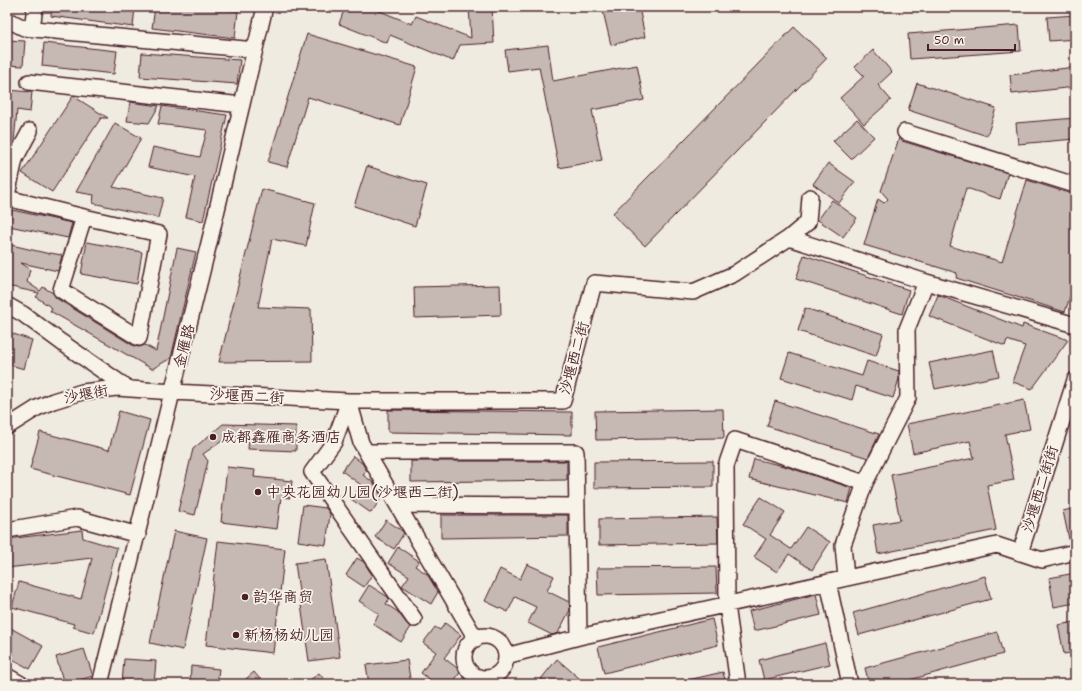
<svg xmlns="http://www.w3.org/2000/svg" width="1082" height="691" viewBox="0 0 1082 691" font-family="'Shantell Sans','LXGW WenKai TC',sans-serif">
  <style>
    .building { fill: #c6b8b3; stroke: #4a1f2b }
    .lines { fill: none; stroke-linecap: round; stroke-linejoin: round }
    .minor-casing { stroke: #4a1f2b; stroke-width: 18 }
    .minor { stroke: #f7f3e8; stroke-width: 15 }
    .poi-dot { fill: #4a1f2b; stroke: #f7f3e8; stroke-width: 1.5 }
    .labels { text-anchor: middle; stroke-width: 3.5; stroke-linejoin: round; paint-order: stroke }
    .street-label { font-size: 15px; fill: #4a1f2b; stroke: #f7f3e8 }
    .poi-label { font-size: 15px; fill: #4a1f2b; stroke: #f7f3e8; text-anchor: start }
  </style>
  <rect width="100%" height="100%" fill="#f0ebe0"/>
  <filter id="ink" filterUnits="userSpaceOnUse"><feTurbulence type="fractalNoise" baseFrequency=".025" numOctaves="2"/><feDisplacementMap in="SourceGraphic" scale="8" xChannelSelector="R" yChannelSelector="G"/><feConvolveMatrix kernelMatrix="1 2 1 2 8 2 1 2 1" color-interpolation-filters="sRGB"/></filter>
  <g filter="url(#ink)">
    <!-- building -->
    <path class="building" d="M52,7H135L133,27L51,16Z
      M155,7H205L238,11L235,38L152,28Z
      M345,7H370L412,24L416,16L471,38L469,7H492L494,43L460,45L453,61L390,35L387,43L339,24Z
      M602,7H639L645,37L611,45Z
      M1075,15V39L1049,41L1047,17Z
      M1019,25L1021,51L910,59L908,34Z
      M794,27L827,58L645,246L612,214Z
      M307,34L417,67L400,125L308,97L287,167L268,162Z
      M7,40L25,41L23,66L7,65Z
      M44,43L117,51L114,74L42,66Z
      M548,45L553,81L637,65L644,100L592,110L602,160L559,168L539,67L508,71L505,50Z
      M873,50L892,72L878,85L891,100L864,124L840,98L864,76L855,67Z
      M142,53L240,60L237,84L140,77Z
      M1075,67V87L1012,94L1010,75Z
      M917,83L996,108L987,136L908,110Z
      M7,90L32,92L30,112L17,110L14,142L12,146H7Z
      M73,96L108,118H101L52,192L22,173Z
      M130,102L159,106L149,123L127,121Z
      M162,106L227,115L203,221L186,217L195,177L148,167L153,147L200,157L207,130L158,124Z
      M1075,118V139L1018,144L1016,123Z
      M857,119L874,137L851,159L833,141Z
      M115,123L141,138L113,187L163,198L158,218L93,203L94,195L76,192Z
      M899,138L902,141L1008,173L1000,199L966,188L950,246L1002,262L1027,180L1075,195V281L1065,312L956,278L957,273L864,245L878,199L884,203L888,199L881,191Z
      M828,163L855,182L839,203L813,184Z
      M367,166L427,185L415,226L354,206Z
      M262,189L315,203L306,246L272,239L258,307L311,309L312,361L219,362Z
      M832,200L857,218L843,237L818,220Z
      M12,210L72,223L68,238L9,226Z
      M87,242L142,252L137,284L81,274Z
      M7,244L50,254V253L62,255L58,271L21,263L30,269L27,282L40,291L43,287L53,293L56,298L134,346L139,347L145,345L156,351L177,248L196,252L171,358L152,369L50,311L52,308L36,297L39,293L7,286Z
      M804,255L909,290L902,314L796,279Z
      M500,285L501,315L415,318L414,287Z
      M938,295L1022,328L1023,324L1068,340L1032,389L1013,382V379L1025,346L1007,340L1005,346L929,316Z
      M805,308L883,334L876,356L798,331Z
      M7,332L32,340L24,369L7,364Z
      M993,350L999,376L935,389L929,363Z
      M789,353L862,376L867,361L899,371V379L893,398L856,386L852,400L781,378Z
      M1024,400L1030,429L1005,434L1014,480L987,485L996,530L878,554L873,525L900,520L891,475L974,458L970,441L913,453L907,424Z
      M775,401L879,434L877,439L868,458L767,426Z
      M723,409L724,438L596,440L595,411Z
      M388,410L572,412V435L388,432Z
      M119,411L150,420L130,495L30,469L40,432L109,450Z
      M223,424L296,426V451L248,449L249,437H228L203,454L208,461L195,515L178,511L193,449Z
      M353,456L362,463L367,471L363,475L374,483L382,497L371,513L351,499L361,485L342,471Z
      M754,459L784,466L852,488L848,503L749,479Z
      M411,461H567V480L411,482Z
      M713,461V487L594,488V462Z
      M227,467L255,470L254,477L292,481L290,498L281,497L277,529L221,522Z
      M761,497L785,512L770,535L791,549L806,527L830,542L812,570L789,554L777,572L754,557L766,539L743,524Z
      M303,505L326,508L330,514L326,545L298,541Z
      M1075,508V543L1070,544L1063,511Z
      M441,515H568V536L441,538Z
      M717,517L718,543L599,545V519Z
      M386,520L401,530L404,533L394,549L375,537Z
      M82,530L83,538L117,548L94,633L73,627L74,624L12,607L19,582L81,599L92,558L7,568V539Z
      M174,531L207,538L183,650L150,643Z
      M218,541L285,549L273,653L206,645Z
      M398,547L419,561L415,566L427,574L438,592L431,604L402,586L409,576L388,563Z
      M357,558L364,562L372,575L364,587L346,575Z
      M326,559L340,657L309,661L295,563Z
      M527,564L554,576L547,591L569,602L570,610L558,633L552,635L528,623L536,607L515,597L508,612L485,601L500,569L520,579Z
      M716,567L717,593L598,595L597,568Z
      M1075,573V603L1054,607L1049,578Z
      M985,576L991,599L859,635L853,613Z
      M369,585L388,597L389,599L386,604L398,612L407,624L411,627L401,642L373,624L379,614L359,601Z
      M816,594L821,615L754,631L749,611Z
      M712,619L718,645L604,673L598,647Z
      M1075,622V652L1064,654L1058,625Z
      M445,623L461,635L444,658L461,671L452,684H436L421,673L436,652L423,643L435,627L440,630Z
      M7,626L43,646L30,669L7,656Z
      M997,632L1003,654L895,684H869L865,668Z
      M825,643L830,664L764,680L759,660Z
      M84,649L93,676L74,682L75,684H64L56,657Z
      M124,659L156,661L154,684H122Z
      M557,659L586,684H547L541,679Z
      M407,660L411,684H369L366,665Z
      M191,666L219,669L217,684H190Z
      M254,672L264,684H240Z
      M723,672L726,684H689L688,680Z
      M319,673L328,684H305Z"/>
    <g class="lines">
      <defs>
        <path id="minor" d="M7,22H12L24,28L255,50
          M32,28L35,7
          M29,82L242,105
          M905,132L1075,185
          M7,195L15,159L30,131
          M7,198L84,217L159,234L139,338L61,290L84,217
          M789,238L926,282L1075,325
          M7,305L23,314L61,342L129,389
          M349,401L361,443L476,639
          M349,401L334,442L312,472L414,619
          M7,427L37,408L53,401L82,392L117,388L173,392L349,401H563L594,283L693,292L734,274L789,238L808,222L810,197
          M367,452H576L579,637
          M398,505L577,506
          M7,530L77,518L138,535
          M1020,553L1075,380
          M846,578L843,545L865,483L908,398L907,329L926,282
          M828,582L850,684
          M464 657a21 21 0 1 1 42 0a21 21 0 1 1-42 0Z
          M506,656L579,637L997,545L1042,560L1075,552
          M7,676L21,684
          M100,684L210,239L265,7
          M738,684L727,605L726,466L735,440L865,483"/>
      </defs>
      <!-- minor casing -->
      <use href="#minor" class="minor-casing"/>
      <!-- minor -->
      <use href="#minor" class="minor"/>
    </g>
  </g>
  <!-- markers -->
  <g class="poi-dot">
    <circle cx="213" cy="437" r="4"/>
    <circle cx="258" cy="492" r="4"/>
    <circle cx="245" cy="597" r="4"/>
    <circle cx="236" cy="635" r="4"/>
  </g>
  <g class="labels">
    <!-- street labels -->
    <g class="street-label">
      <text transform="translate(184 346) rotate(-76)" y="5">金雁路</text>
      <text transform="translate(574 358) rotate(-75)" y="5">沙堰西二街</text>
      <text transform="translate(86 394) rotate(-11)" y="5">沙堰街</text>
      <text transform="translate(247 396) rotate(3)" y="5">沙堰西二街</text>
      <text transform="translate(1040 489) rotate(-73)" y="5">沙堰西二街街</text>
    </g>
    <!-- poi labels -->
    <g class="poi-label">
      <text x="221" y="442">成都鑫雁商务酒店</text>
      <text x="266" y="497">中央花园幼儿园(沙堰西二街)</text>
      <text x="253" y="602">韵华商贸</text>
      <text x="244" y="640">新杨杨幼儿园</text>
    </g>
  </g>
  <!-- margin -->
  <rect width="1082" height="691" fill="none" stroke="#f7f3e8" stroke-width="24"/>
  <rect x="12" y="12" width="1058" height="667" fill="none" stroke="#4a1f2b" stroke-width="1.5" filter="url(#ink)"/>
  <!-- scale -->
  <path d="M928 44v6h87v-6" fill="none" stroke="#4a1f2b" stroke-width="2"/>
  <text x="934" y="44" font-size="12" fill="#4a1f2b" stroke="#f7f3e8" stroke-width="3" paint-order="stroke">50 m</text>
</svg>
